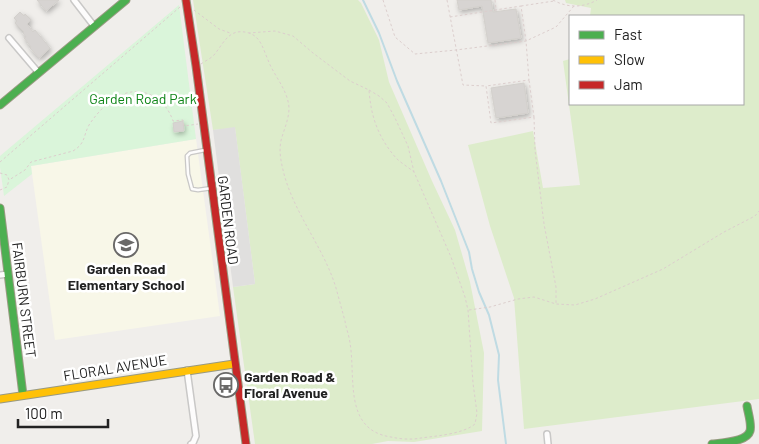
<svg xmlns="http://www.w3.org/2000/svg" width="759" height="444" viewBox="0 0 759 444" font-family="Barlow,sans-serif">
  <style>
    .education { fill: #f8f7e8 }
    .grass { fill: #ddeccb }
    .park { fill: #daf5da }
    .parking { fill: #e0dfde }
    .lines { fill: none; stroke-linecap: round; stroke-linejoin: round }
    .stream { stroke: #bfdbe3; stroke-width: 2 }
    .building { fill: #d7d4d2; stroke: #d3d0cc; filter: url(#shadow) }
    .lane-casing { stroke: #c9c8c7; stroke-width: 5 }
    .street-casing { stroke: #c9c8c7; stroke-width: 8 }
    .fast-casing { stroke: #999a82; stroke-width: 9 }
    .slow-casing { stroke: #999a82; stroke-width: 9 }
    .jam-casing { stroke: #999a82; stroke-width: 9 }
    .path { stroke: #dccecd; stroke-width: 1; stroke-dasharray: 2.5 2.5; stroke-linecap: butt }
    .lane { stroke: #fdfcfc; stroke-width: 2.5 }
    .street { stroke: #fdfcfc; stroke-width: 5 }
    .fast { stroke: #4caf50; stroke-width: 7 }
    .slow { stroke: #ffc107; stroke-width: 7 }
    .jam { stroke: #c62828; stroke-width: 7 }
    .labels { text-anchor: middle; stroke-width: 5; stroke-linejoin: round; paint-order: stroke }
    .park-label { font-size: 14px; fill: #0c8416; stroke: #fff }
    .street-label { font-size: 14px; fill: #222; stroke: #fff }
    .poi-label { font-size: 14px; font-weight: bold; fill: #222; stroke: #fff }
  </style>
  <defs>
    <filter id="shadow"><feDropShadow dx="1.5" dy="2.5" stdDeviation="2.5" flood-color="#0004"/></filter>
  </defs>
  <rect width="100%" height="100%" fill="#f0eeeb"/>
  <!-- education -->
  <path class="education" d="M196,139L220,316L55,340L31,166Z"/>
  <!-- grass -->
  <path class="grass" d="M193,0H358L361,3L379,40L389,82L432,181L455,230L470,282L484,353L482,431L414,442L388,441L372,444H255L233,287L255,284L235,128L213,130Z
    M565,0H759V399L524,429L514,298L490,226L468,145L533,131L543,188L580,185L563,61L570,59V104H743V16H590L591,8L566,3Z"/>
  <!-- park -->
  <path class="park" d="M179,5L196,139L31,166L32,174L4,196L0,167V156Z"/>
  <!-- parking -->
  <path class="parking" d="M235,127L255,284L233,287L213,130Z"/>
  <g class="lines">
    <!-- stream -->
    <path class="stream" d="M363,0L379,33L397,81L441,181L469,252L472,269L479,292L489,315L499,355L498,380L506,444"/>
  </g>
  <!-- building -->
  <path class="building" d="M37,0H59L46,11Z
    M457,0H491L493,12L516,9L521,38L488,43L482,6L459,10Z
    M20,12L24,16L25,14L31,20L27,24L33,32L35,30L50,48L39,58L30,48L31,47L24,38L26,37L23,33L24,32L15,23L17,21L14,18Z
    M524,83L528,113L496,118L491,88Z
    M183,121L184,131L174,132L173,123Z"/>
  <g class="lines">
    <defs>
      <path id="lane" d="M205,150L190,153L187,156L188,174L192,189L198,190L212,188"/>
      <path id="street" d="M74,0L94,26
        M9,38L38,72
        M0,275L8,274
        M187,370L196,436L193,443L191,444
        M547,434L548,444"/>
      <path id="fast" d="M0,105L126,0
        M0,208L23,395
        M712,444C721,443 747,442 750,431C752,424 748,413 747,406"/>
      <path id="slow" d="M0,399L234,364"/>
      <path id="jam" d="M186,0L196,66L246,444"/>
    </defs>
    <!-- lane casing -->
    <use href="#lane" class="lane-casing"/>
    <!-- street casing -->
    <use href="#street" class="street-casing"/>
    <!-- fast casing -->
    <use href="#fast" class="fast-casing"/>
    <!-- slow casing -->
    <use href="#slow" class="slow-casing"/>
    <!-- jam casing -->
    <use href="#jam" class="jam-casing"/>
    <!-- path -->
    <path class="path" d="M383,0L395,37L415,54L456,50L526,41L556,27L574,6
      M447,0L463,85L486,86
      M495,0L496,9
      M553,0C567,8 583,8 597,0
      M521,6L554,1
      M194,10L219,29L230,33
      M450,17L521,6L526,41L529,80L486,86L491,123L534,117L529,80
      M201,64C205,61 210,59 214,55C224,43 229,27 249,33C261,37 263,49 268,60C274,76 288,90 289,108C289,118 285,127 282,137C278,149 281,162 284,174C295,215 324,248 336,288C339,299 342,310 345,321C346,328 349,335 350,343C356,377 343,430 391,437C400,439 411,440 421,438C436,436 463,434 475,424L477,413L473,383L468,310L465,297L451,257L414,172C408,167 401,163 396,158C378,137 371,117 369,90L350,81L313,53L293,36L275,31L249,33
      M369,90L379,96L387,103L395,118L408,146L414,172
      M534,117L535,150L544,224L556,287V303
      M0,162L180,7
      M0,173L7,175L9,180L25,170L31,162L73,151C86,143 83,136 89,125C102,105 126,83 151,95C162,101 169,109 173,121L183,120L184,126L198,124
      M0,190L7,187L9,180
      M469,310L490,307L518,299L534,297L556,304L575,305L595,299L663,269L724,232L755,216L759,211"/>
    <!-- lane -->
    <use href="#lane" class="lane"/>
    <!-- street -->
    <use href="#street" class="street"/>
    <!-- fast -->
    <use href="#fast" class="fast"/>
    <!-- slow -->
    <use href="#slow" class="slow"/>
    <!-- jam -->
    <use href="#jam" class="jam"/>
  </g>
  <!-- icons -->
  <defs>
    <symbol id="school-ring" viewBox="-11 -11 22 22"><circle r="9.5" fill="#fff" stroke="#6a6968" stroke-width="1.5"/><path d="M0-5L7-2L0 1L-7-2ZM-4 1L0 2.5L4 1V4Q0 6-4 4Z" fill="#6a6968"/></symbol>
    <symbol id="bus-ring" viewBox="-11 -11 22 22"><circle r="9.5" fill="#fff" stroke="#6a6968" stroke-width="1.5"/><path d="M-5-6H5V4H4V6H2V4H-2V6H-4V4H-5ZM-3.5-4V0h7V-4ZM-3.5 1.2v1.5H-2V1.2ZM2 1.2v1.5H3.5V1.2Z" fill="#6a6968"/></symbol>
  </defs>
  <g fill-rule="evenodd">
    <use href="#school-ring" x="112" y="231" width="28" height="28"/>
    <use href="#bus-ring" x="212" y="371" width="28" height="28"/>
  </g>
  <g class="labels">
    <!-- park labels -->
    <g class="park-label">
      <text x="143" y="104">Garden Road Park</text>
    </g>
    <!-- street labels -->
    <g class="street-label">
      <text transform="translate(228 220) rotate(83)" y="5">GARDEN ROAD</text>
      <text transform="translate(24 300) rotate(83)" y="5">FAIRBURN STREET</text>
      <text transform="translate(115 368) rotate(-9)" y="5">FLORAL AVENUE</text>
    </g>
    <!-- poi labels -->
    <g class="poi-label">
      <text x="126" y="274">Garden Road<tspan x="126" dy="16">Elementary School</tspan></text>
      <text x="244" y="382" text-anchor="start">Garden Road &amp;<tspan x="244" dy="16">Floral Avenue</tspan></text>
    </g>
  </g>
  <!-- legend -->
  <rect x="569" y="15" width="175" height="90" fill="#ffffff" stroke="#a7a7a7"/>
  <rect x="579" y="31" width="25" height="8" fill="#4caf50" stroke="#a7a7a7"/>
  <text x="614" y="40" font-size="15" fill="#222222">Fast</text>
  <rect x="579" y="56" width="25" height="8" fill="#ffc107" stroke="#a7a7a7"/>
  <text x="614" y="65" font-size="15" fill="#222222">Slow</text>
  <rect x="579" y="81" width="25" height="8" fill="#c62828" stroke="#a7a7a7"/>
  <text x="614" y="90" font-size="15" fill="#222222">Jam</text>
  <!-- scale -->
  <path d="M18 419v8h90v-8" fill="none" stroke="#222222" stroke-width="2.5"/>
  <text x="25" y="419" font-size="15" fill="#222222" stroke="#ffffff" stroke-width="4" paint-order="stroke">100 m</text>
</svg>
